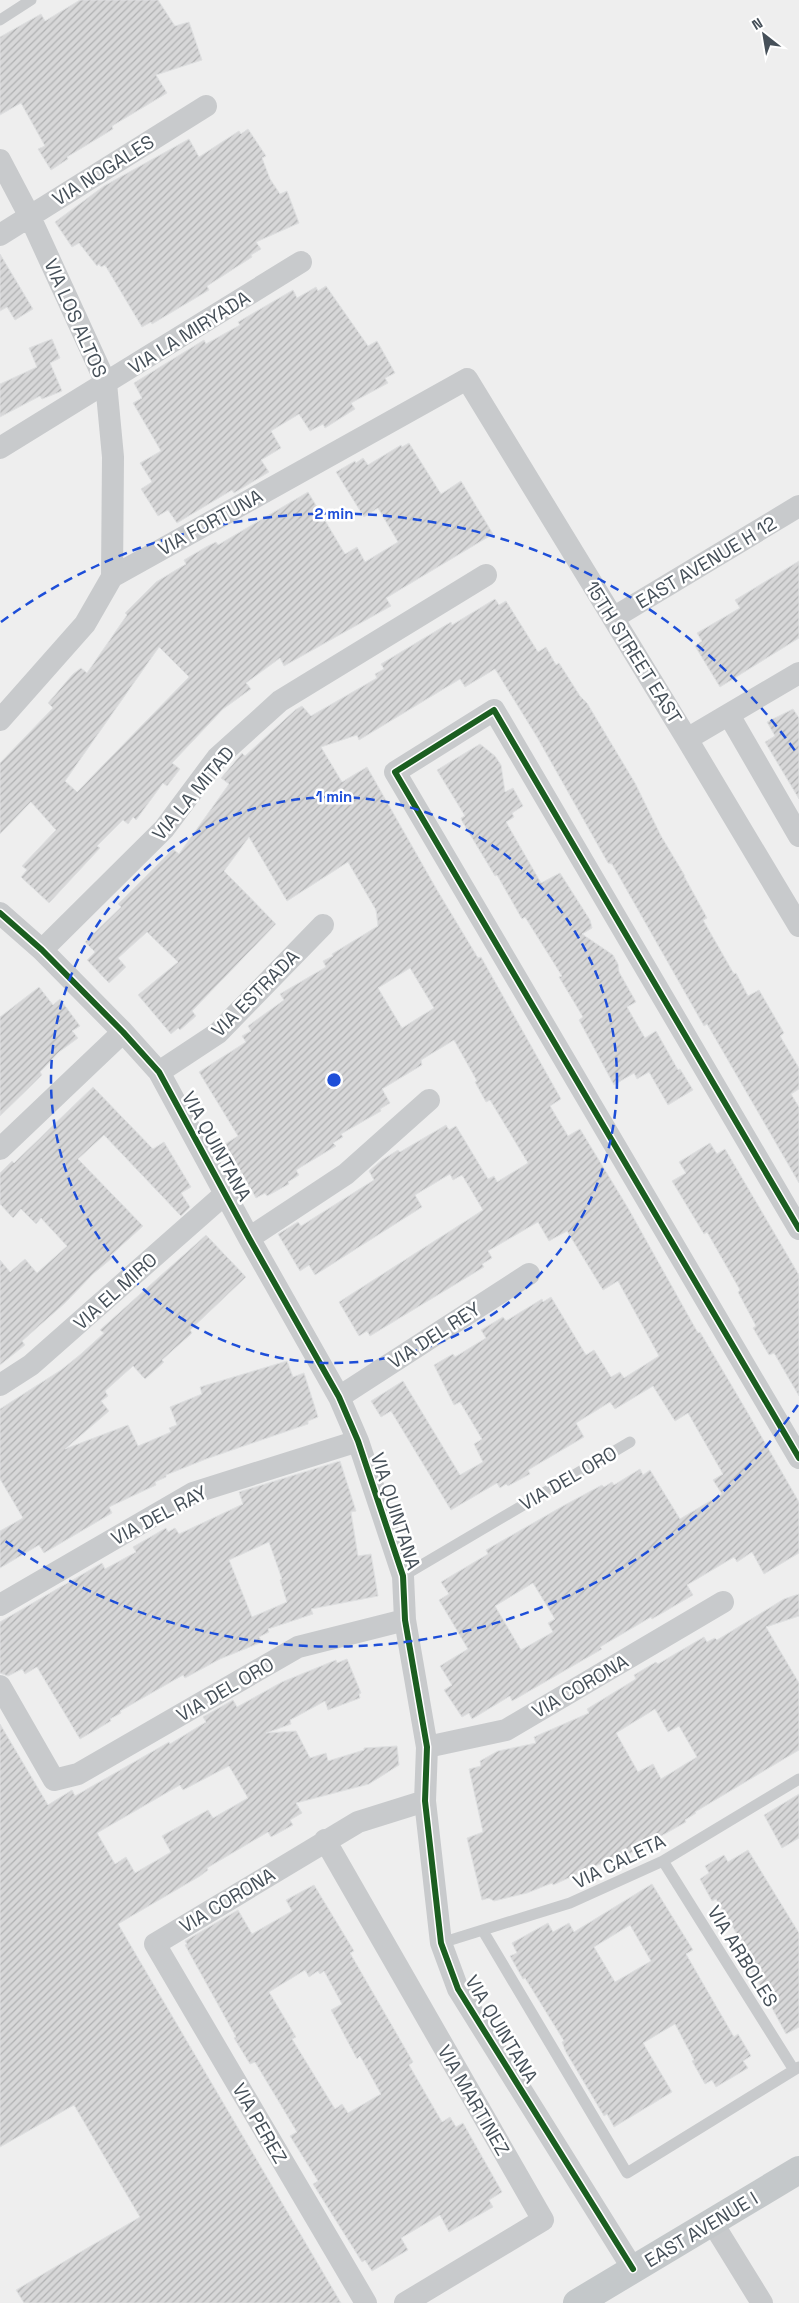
<svg xmlns="http://www.w3.org/2000/svg" width="799" height="2303" viewBox="0 0 799 2303" font-family="'Space Grotesk',sans-serif">
  <style>
    .building { fill: url(#building-hatch); stroke: #dfe0e1; fill-rule: evenodd }
    .lines { fill: none; stroke-linecap: round; stroke-linejoin: round }
    .lane { stroke: #c8cacc; stroke-width: 11 }
    .street { stroke: #c8cacc; stroke-width: 22 }
    .primary { stroke: #c4c8ca; stroke-width: 28 }
    .cycleway-casing { stroke: #fff; stroke-width: 9 }
    .cycleway { stroke: #1b5e20; stroke-width: 6 }
    .ring { fill: none; stroke: #1d4ed8; stroke-width: 2.5; stroke-dasharray: 9 6 }
    .labels { text-anchor: middle; stroke-width: 5; stroke-linejoin: round; paint-order: stroke }
    .street-label { font-size: 19px; fill: #465059; stroke: #fff }
    .centre { fill: #1d4ed8; stroke: #fff; stroke-width: 2.5 }
    .ring-label { font-size: 15px; text-anchor: middle; font-weight: bold; fill: #1d4ed8; stroke: #fff; stroke-width: 5; stroke-linejoin: round; paint-order: stroke }
  </style>
  <defs>
    <pattern id="building-hatch" width="6" height="6" patternUnits="userSpaceOnUse" patternTransform="scale(1.25)"><rect width="6" height="6" fill="#d7d7d8"/><path d="M-1 1l2-2M0 6l6-6M5 7l2-2" fill="none" stroke="#b0b1b2"/></pattern>
  </defs>
  <rect width="100%" height="100%" fill="#eee"/>
  <!-- building -->
  <path class="building" d="M80,0H158L175,26L189,22L202,60L156,75L167,93L112,126L113,129L67,157L68,159L51,170L38,149L45,146L21,103L0,115V37L41,14L45,21Z
    M248,129L266,156L262,158L270,179L280,194L287,191L299,223L256,242L261,249L251,255L252,257L207,286L209,290L152,324L151,322L142,327L105,265L101,267L99,264L97,266L79,243L72,247L55,222L104,186L189,139L199,157L239,131L241,134Z
    M0,254L33,309L15,320L7,307L0,311Z
    M326,286L368,346L377,341L395,373L385,378L388,383L351,403L355,409L325,428L323,424L310,431L299,414L271,431L281,448L261,460L269,472L234,493L232,490L177,523L168,510L158,516L141,489L152,482L140,463L161,451L133,403L142,398L134,383L204,340L206,344L240,325L238,322L293,290L297,298L316,287L318,291Z
    M52,339L60,358L50,363L62,391L42,399L40,396L0,417V384L37,367L29,348Z
    M409,443L441,494L461,481L493,534L386,598L391,606L284,666L280,658L246,683L251,689L223,709L172,763L180,769L167,786L163,783L136,820L133,817L128,824L123,820L97,846L100,848L49,903L21,877L27,870L22,866L56,830L31,802L0,834V763L53,708L48,703L73,674L81,668L87,673L127,615L125,613L156,582L186,564L184,560L206,547L216,542L218,545L308,492L345,554L357,547L365,562L398,542L378,508L364,517L336,472L355,461L356,463L363,458L368,465L401,445L402,447ZM159,647L189,677L77,792L65,781Z
    M799,561V638L720,687L695,646L702,641L697,633L740,608L735,600Z
    M495,599L499,605L506,601L538,652L546,647L556,665L559,663L580,696L587,703L635,783L661,836L685,876H684L707,918L703,920L734,974L736,973L748,996L759,990L784,1033L780,1036L799,1068V1089L791,1094L799,1107V1183L707,1024L704,1026L612,864L608,863L537,737L495,669L465,687L460,679L359,740L357,735L321,747L342,782L367,767L437,890L478,958L481,957L561,1099L550,1106L568,1136L580,1129L628,1208L698,1333L700,1332L749,1415L799,1502V1553L764,1574L752,1552L737,1562L734,1557L687,1585L693,1595L652,1619L651,1617L600,1647L602,1649L512,1701L510,1696L472,1719L469,1713L462,1717L444,1690L452,1685L440,1666L468,1649L439,1600L449,1594L441,1582L488,1554L486,1550L563,1506L602,1485L604,1487L612,1482L614,1485L640,1469L643,1475L650,1470L680,1519L722,1494L713,1480L723,1474L688,1413L675,1421L653,1386L615,1409L610,1402L576,1423L584,1437L528,1470L530,1474L508,1486L506,1484L500,1488L497,1483L451,1510L391,1411L381,1417L371,1401L403,1381L460,1475L483,1462L474,1444L482,1439L460,1402L454,1405L434,1365L453,1354L455,1357L486,1338L481,1330L503,1317L506,1321L542,1299L543,1302L551,1297L586,1355L594,1350L611,1377L620,1372L624,1378L659,1356L618,1281L603,1290L567,1231L549,1241L538,1222L488,1251L492,1258L482,1264L484,1267L370,1336L367,1331L359,1336L339,1302L483,1210L462,1175L453,1180L450,1174L415,1195L422,1207L315,1275L309,1265L300,1271L278,1234L298,1222L301,1226L374,1180L369,1171L382,1160L398,1150L400,1152L446,1125L449,1130L456,1126L488,1179L494,1176L497,1182L528,1163L490,1100L486,1102L475,1082L477,1081L454,1040L421,1060L422,1065L382,1089L390,1103L380,1109L381,1111L341,1134L343,1137L333,1143L336,1146L296,1170L299,1175L288,1182L289,1184L267,1196L265,1193L256,1198L225,1144L238,1136L199,1072L246,1042L242,1036L251,1031L248,1026L284,1000L280,994L326,967L323,961L333,956L332,954L378,926L376,910L348,862L287,901L249,837L224,871L276,924L192,1011L196,1016L180,1030L178,1028L171,1034L138,995L178,962L147,932L118,958L126,967L109,983L87,960L95,952L85,942L121,907L118,904L173,849L179,854L229,784L221,778L242,753L245,756L295,710L302,706L311,716L377,678L375,674L384,669L381,664L451,622L452,625ZM410,968L434,1008L402,1028L378,988ZM533,1583L555,1619L548,1623L553,1632L521,1650L495,1606Z
    M793,709L799,718V799L765,742L775,736L767,722Z
    M480,744L495,756L501,765L505,792L513,788L523,806L512,813L514,817L506,822L541,883L560,873L590,920L592,928L582,934L613,955L618,964L619,972L636,1002L627,1007L645,1038L656,1031L678,1070L680,1069L693,1090L668,1105L649,1072L637,1079L634,1073L614,1085L579,1020L583,1017L559,977L562,976L525,917L522,919L497,875L495,876L462,821L461,818L465,816L437,770Z
    M39,987L53,1005L60,999L80,1026L72,1031L78,1038L59,1052L40,1072L42,1075L0,1116V1017Z
    M93,1087L153,1149L164,1142L191,1187L181,1193L190,1207L181,1216L104,1135L78,1159L143,1226L110,1256L112,1258L93,1274L65,1303L22,1341L25,1345L0,1365V1260L10,1272L25,1259L37,1273L67,1246L41,1218L36,1224L21,1209L13,1218L0,1204V1173L12,1161L14,1163Z
    M710,1143L717,1154L725,1149L799,1275V1396L774,1353L769,1355L753,1328L756,1326L738,1292L740,1290L707,1232L704,1234L672,1181L686,1173L679,1162Z
    M206,1235L246,1277L190,1330L192,1333L162,1360L164,1362L145,1379L133,1366L105,1391L108,1396L101,1401L109,1411L65,1449L128,1425L138,1446L171,1432L169,1428L177,1425L170,1407L202,1394L200,1387L287,1361L293,1377L304,1373L318,1417L308,1421V1424L206,1459L166,1475V1477L155,1482L156,1485L109,1507L112,1513L44,1553L39,1545L0,1568V1531L23,1518L0,1479V1409L61,1370L81,1354L104,1333L100,1330Z
    M340,1461L356,1511L351,1512L358,1556L371,1554L378,1596L311,1609L313,1614L268,1629L269,1632L259,1637L262,1642L220,1659L185,1678L183,1675L120,1711L121,1713L110,1719L111,1721L80,1739L37,1667L25,1674L22,1669L8,1676L0,1673V1622L102,1563L105,1569L136,1552L133,1547L166,1528L168,1532L175,1528L179,1534L243,1504L239,1492ZM269,1542L282,1579L280,1580L287,1602L252,1617L229,1560Z
    M799,1594V1616L766,1627L799,1683V1750L695,1812L696,1813L685,1820L686,1822L613,1863L611,1859L553,1885L552,1883L527,1893L494,1901L489,1898L482,1900L467,1838L483,1832L469,1769L481,1766L480,1761L498,1751L536,1743L534,1737L589,1713L587,1709L636,1679L634,1675L656,1662L658,1664L704,1637L707,1642L715,1638L717,1640L784,1599ZM655,1709L668,1732L679,1726L697,1757L661,1779L653,1764L638,1772L616,1733Z
    M347,1659L361,1693L359,1694L360,1698L328,1710L325,1701L290,1720L291,1724L266,1733L296,1731L310,1758L326,1753L328,1761L364,1750V1748L397,1746L399,1765L369,1784L296,1803L302,1813L290,1820L293,1825L271,1837L268,1832L207,1868L208,1870L200,1876L118,1924L341,2303H24L16,2290L140,2217L74,2105L0,2147V1724L48,1805L72,1790L75,1796L169,1742L170,1744L206,1722L203,1717L233,1700L237,1707L282,1682L336,1660L337,1663ZM229,1766L248,1798L213,1818L208,1810L162,1836L171,1852L135,1873L126,1857L115,1864L97,1833L180,1785L183,1790Z
    M799,1794V1838L782,1848L764,1815Z
    M748,1850L799,1933V2027L786,2034L743,1954L747,1951L716,1899L712,1901L700,1879L709,1873L705,1866L724,1855L728,1862Z
    M652,1884L693,1950L686,1954L734,2037L738,2034L751,2056L743,2061L748,2068L716,2087L712,2080L705,2084L692,2061L694,2060L675,2024L643,2043L672,2092L614,2127L607,2114L604,2116L566,2052L562,2042L564,2041L525,1978L523,1979L510,1956L517,1953L512,1943L548,1923L553,1932L569,1923L574,1932ZM630,1925L651,1961L615,1982L594,1947Z
    M314,1885L354,1951L350,1953L413,2062L409,2065L442,2122L450,2117L456,2127L463,2123L502,2192L489,2200L493,2207L449,2232L440,2215L401,2238L408,2250L372,2271L365,2260L362,2262L313,2184L318,2181L290,2136L297,2132L255,2062L250,2064L234,2038L236,2037L185,1945L187,1944L185,1941L238,1910L252,1934L292,1911L286,1900ZM305,1970L309,1977L318,1971L320,1974L324,1971L342,2004L331,2010L357,2059L360,2056L381,2094L348,2113L342,2104L335,2109L292,2039L296,2037L269,1992Z"/>
  <g class="lines">
    <!-- lane -->
    <path class="lane" d="M0,20L31,0
      M403,1576L630,1442
      M663,1861L794,2070
      M483,1931L627,2173L799,2067
      M441,1943L570,1903L663,1861L799,1779"/>
    <!-- street -->
    <path class="street" d="M0,160L30,217L106,383L113,457L112,577
      M0,235L206,106
      M0,448L301,262
      M613,618L799,506
      M729,715L799,836
      M0,720L85,624L112,577L467,379L687,739L799,926
      M687,739L799,673
      M0,913L42,950L123,1032L159,1072L249,1238L339,1397L358,1441L403,1576L405,1620L427,1747L425,1801L441,1943L458,1989L633,2269
      M42,950L164,829L217,758L280,701L486,575
      M159,1072L218,1033L323,925
      M0,1149L123,1032
      M799,1229L494,710L395,772L799,1458
      M249,1238L346,1174L429,1100
      M0,1385L31,1365L226,1193
      M339,1397L529,1274
      M0,1605L193,1493L358,1441
      M0,1686L54,1780L78,1774L298,1647L405,1620
      M427,1747L506,1730L723,1602
      M325,1840L543,2220L405,2303
      M712,2222L762,2303
      M366,2303L155,1944L358,1822L425,1801"/>
    <!-- primary -->
    <path class="primary" d="M577,2303L799,2170"/>
    <defs>
      <path id="cycleway" d="M0,913L42,950L123,1032L159,1072L249,1238L339,1397L358,1441L403,1576L405,1620L427,1747L425,1801L441,1943L458,1989L633,2269
        M799,1229L494,710L395,772L799,1458"/>
    </defs>
    <!-- cycleway casing -->
    <use href="#cycleway" class="cycleway-casing"/>
    <!-- cycleway -->
    <use href="#cycleway" class="cycleway"/>
  </g>
  <!-- distance rings -->
  <g class="ring">
    <circle cx="334" cy="1080" r="283"/>
    <path d="M798 1405A566 566 0 0 1 1 1538M1 622A566 566 0 0 1 798 755"/>
  </g>
  <g class="labels">
    <!-- street labels -->
    <g class="street-label">
      <text transform="translate(103 170) rotate(-32)" y="7">VIA NOGALES</text>
      <text transform="translate(76 318) rotate(66)" y="7">VIA LOS ALTOS</text>
      <text transform="translate(189 332) rotate(-32)" y="7">VIA LA MIRYADA</text>
      <text transform="translate(210 522) rotate(-29)" y="7">VIA FORTUNA</text>
      <text transform="translate(706 562) rotate(-31)" y="7">EAST AVENUE H 12</text>
      <text transform="translate(634 652) rotate(58)" y="7">15TH STREET EAST</text>
      <text transform="translate(193 793) rotate(-50)" y="7">VIA LA MITAD</text>
      <text transform="translate(255 993) rotate(-45)" y="7">VIA ESTRADA</text>
      <text transform="translate(217 1146) rotate(61)" y="7">VIA QUINTANA</text>
      <text transform="translate(115 1291) rotate(-42)" y="7">VIA EL MIRO</text>
      <text transform="translate(434 1335) rotate(-33)" y="7">VIA DEL REY</text>
      <text transform="translate(568 1478) rotate(-30)" y="7">VIA DEL ORO</text>
      <text transform="translate(396 1511) rotate(72)" y="7">VIA QUINTANA</text>
      <text transform="translate(159 1515) rotate(-28)" y="7">VIA DEL RAY</text>
      <text transform="translate(580 1686) rotate(-30)" y="7">VIA CORONA</text>
      <text transform="translate(225 1689) rotate(-30)" y="7">VIA DEL ORO</text>
      <text transform="translate(619 1861) rotate(-26)" y="7">VIA CALETA</text>
      <text transform="translate(227 1900) rotate(-31)" y="7">VIA CORONA</text>
      <text transform="translate(743 1956) rotate(58)" y="7">VIA ARBOLES</text>
      <text transform="translate(502 2029) rotate(59)" y="7">VIA QUINTANA</text>
      <text transform="translate(474 2100) rotate(60)" y="7">VIA MARTINEZ</text>
      <text transform="translate(260 2123) rotate(60)" y="7">VIA PEREZ</text>
      <text transform="translate(701 2229) rotate(-31)" y="7">EAST AVENUE I</text>
    </g>
  </g>
  <circle cx="334" cy="1080" r="8" class="centre"/>
  <g class="ring-label">
    <text x="334" y="519">2 min</text>
    <text x="334" y="802">1 min</text>
  </g>
  <!-- north arrow -->
  <g transform="translate(764 35) rotate(329)" stroke="#ffffff" stroke-width="4" paint-order="stroke">
  <path d="M0-4L9 19L0 12L-9 19Z" fill="#465059"/>
  <text y="-8" font-size="14" font-weight="bold" text-anchor="middle" fill="#465059">N</text>
  </g>
</svg>
